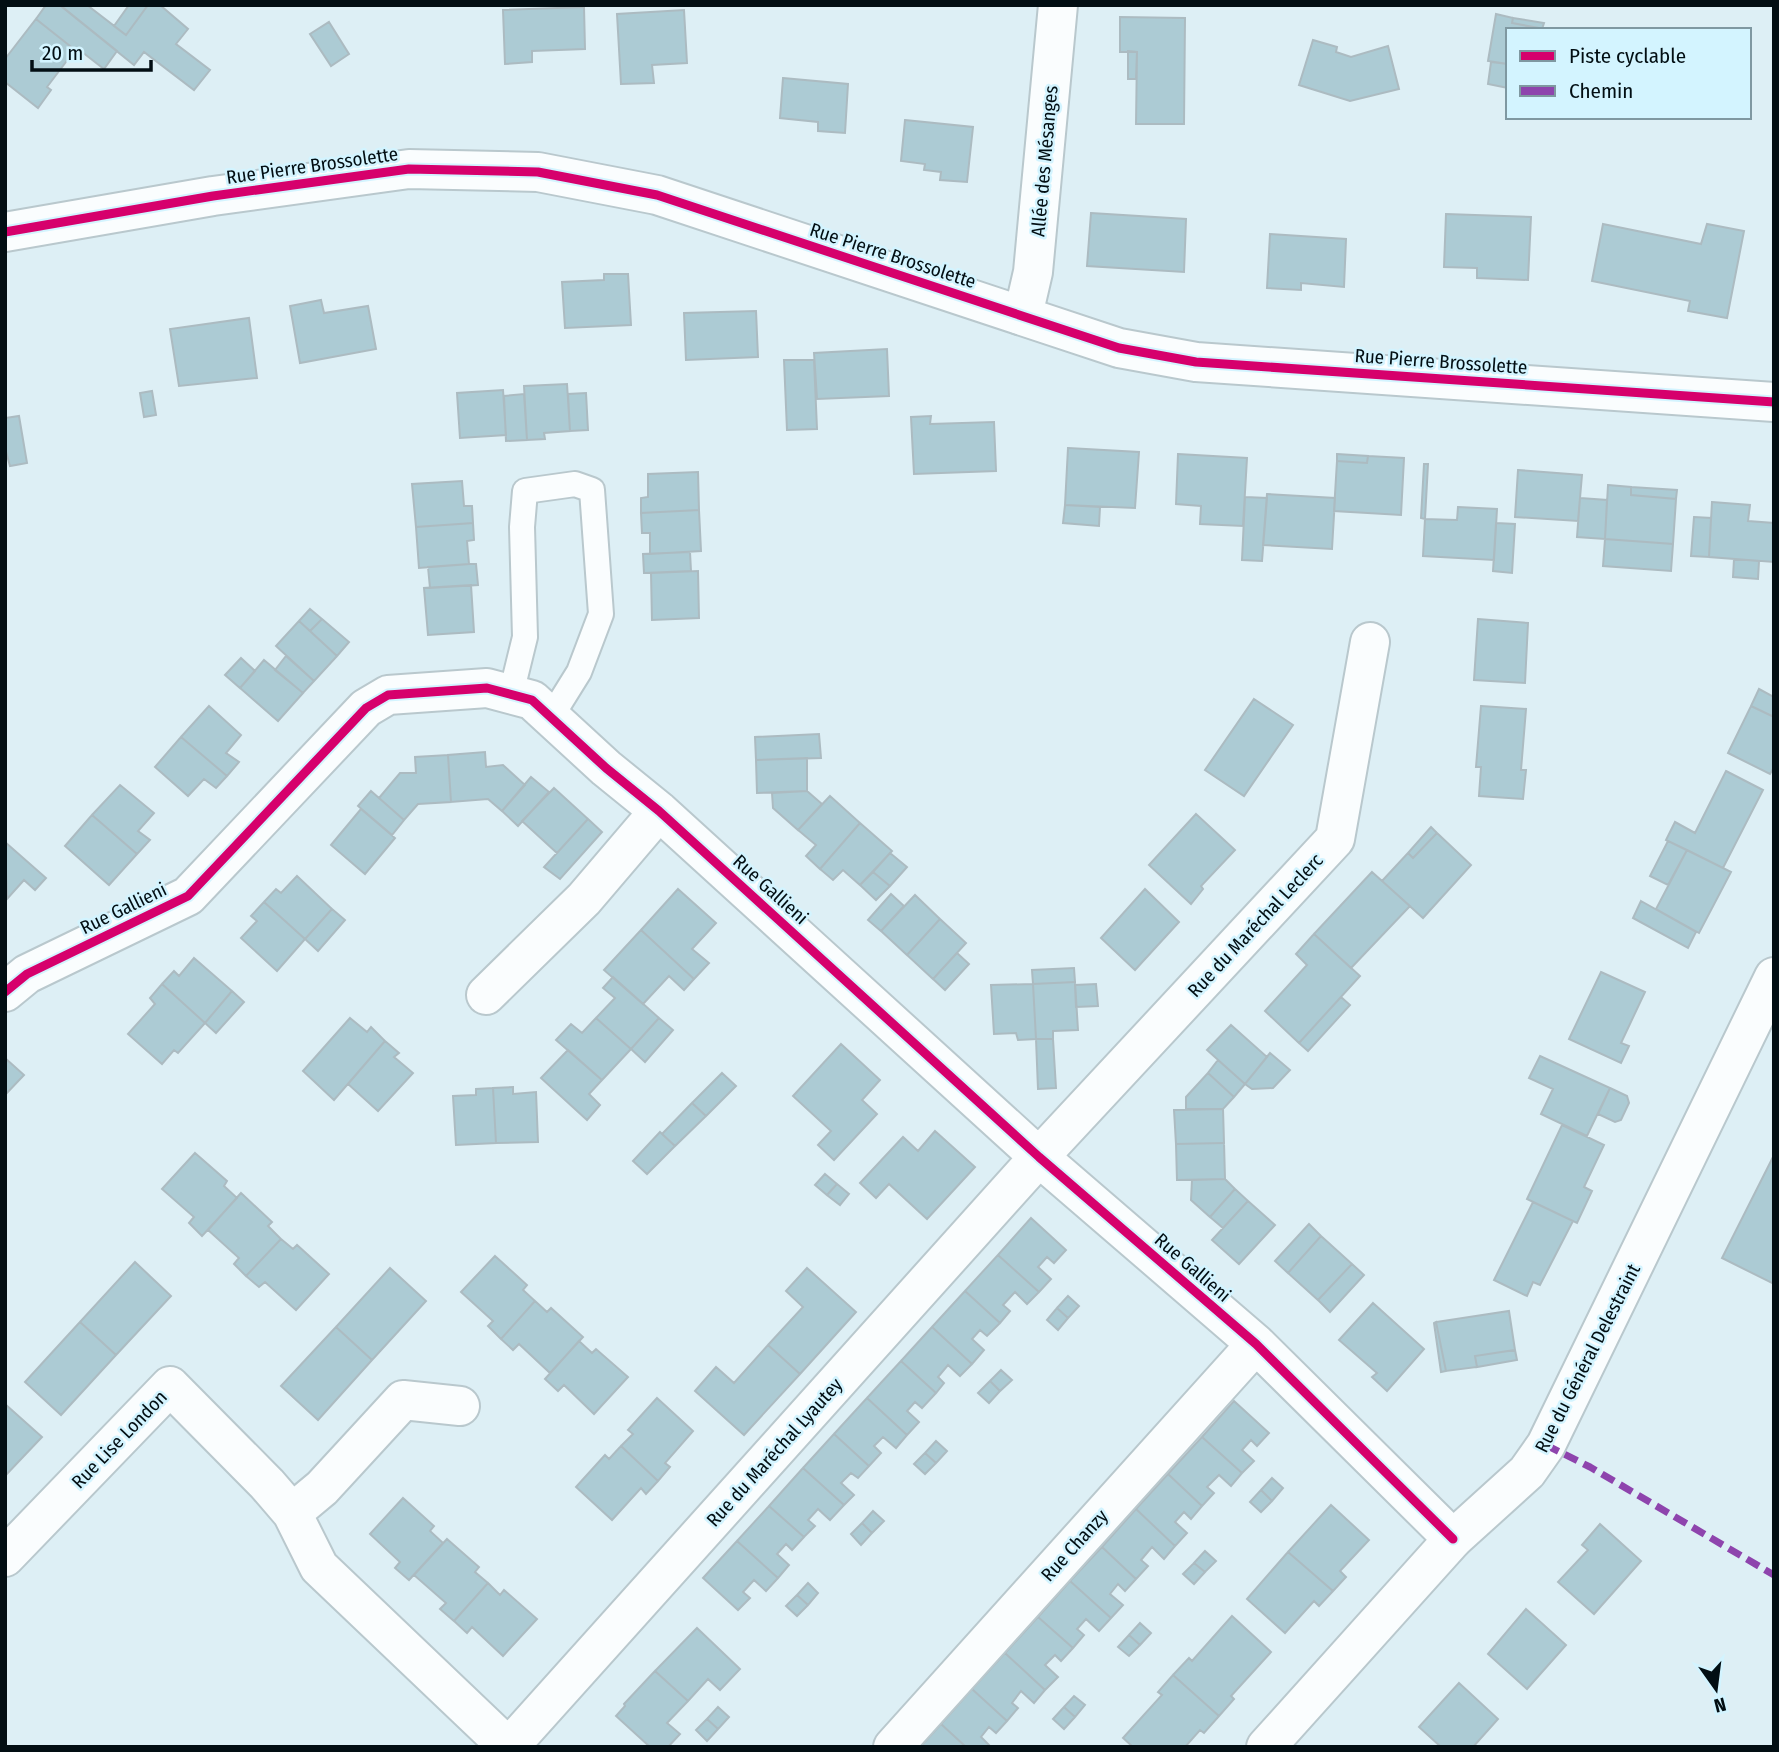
<svg xmlns="http://www.w3.org/2000/svg" width="1779" height="1752" viewBox="0 0 1779 1752" font-family="'Fira Sans Condensed',sans-serif">
  <style>
    .building { fill: #accbd4; stroke: #acbbc1; stroke-width: 2 }
    .lines { fill: none; stroke-linecap: round; stroke-linejoin: round }
    .service-casing { stroke: #b9c8cd; stroke-width: 28 }
    .minor-casing { stroke: #b9c8cd; stroke-width: 42 }
    .tertiary-casing { stroke: #b9c8cd; stroke-width: 42 }
    .service { stroke: #fafdfe; stroke-width: 24 }
    .minor { stroke: #fafdfe; stroke-width: 38 }
    .tertiary { stroke: #fafdfe; stroke-width: 38 }
    .quiet { stroke: #8e44ad; stroke-width: 7; stroke-dasharray: 14 7; stroke-linecap: butt }
    .cycleway-casing { stroke: #d3f4ff; stroke-width: 13 }
    .cycleway { stroke: #d6006c; stroke-width: 9 }
    .labels { text-anchor: middle; stroke-width: 5; stroke-linejoin: round; paint-order: stroke }
    .street-label { font-size: 19px; fill: #020e13; stroke: #d3f4ff }
  </style>
  <rect width="100%" height="100%" fill="#ddeff5"/>
  <!-- building -->
  <path class="building" d="M46,5H60L117,51L104,69L77,48L75,50L36,19Z
    M63,5H87L126,35L148,5H160L188,29L176,44L210,70L194,90L144,52L134,65L62,7Z
    M129,5H148L126,35L114,26Z
    M584,7L585,49L532,51V62L505,64L503,10Z
    M684,10L687,63L652,65L654,83L621,84L617,14Z
    M1496,14L1513,18L1512,23L1550,30H1508V64L1488,61Z
    M1120,17L1185,18L1184,124H1136L1137,52H1120Z
    M1513,18L1544,23L1542,29L1512,23Z
    M36,19L75,50L47,87L51,90L38,108L5,82V59Z
    M329,22L349,54L331,66L310,34Z
    M1313,40L1337,47L1336,52L1351,57L1388,46L1399,89L1350,101L1299,85Z
    M1128,51L1137,52L1136,79H1128Z
    M1491,62L1508,64V88L1488,84Z
    M783,78L848,84L845,133L818,131V122L780,118Z
    M905,120L973,127L967,182L940,180L941,172L924,170L925,164L901,161Z
    M1091,213L1186,219L1184,272L1087,266Z
    M1446,214L1531,217L1528,280L1477,278V268L1444,267Z
    M1603,224L1701,244L1707,224L1744,231L1727,318L1688,311L1690,301L1592,281Z
    M1270,234L1346,239L1344,287L1301,283V290L1267,288Z
    M604,274H628L631,325L565,328L562,282L604,280Z
    M321,300L324,313L368,306L376,349L300,363L290,306Z
    M756,311L758,357L686,360L684,313Z
    M249,318L257,378L179,386L170,329Z
    M887,349L889,396L817,399L814,353Z
    M784,360H814L817,429L787,430Z
    M567,384L570,431L544,433L545,439L527,440L524,386Z
    M503,390L506,435L460,438L457,393Z
    M152,391L156,415L144,417L140,393Z
    M586,393L588,430L570,431L568,394Z
    M524,394L527,440L506,441L504,396Z
    M19,416L27,463L10,466L5,448V418Z
    M931,416L930,424L994,422L996,471L914,474L911,417Z
    M1068,448L1139,452L1135,508L1065,505Z
    M1178,454L1247,458L1243,526L1200,524L1201,506L1176,504Z
    M1337,454L1368,456L1367,463L1337,461Z
    M1368,456L1404,458L1401,515L1334,511L1337,461L1367,463Z
    M1424,464H1428L1425,519L1421,518Z
    M1518,470L1582,475L1578,521L1515,517Z
    M698,472L699,510L641,513V498L648,497V474Z
    M462,481L464,506H472L473,523L416,527L412,484Z
    M1608,485L1631,487V495L1676,499L1673,544L1605,539Z
    M1631,487L1677,490L1676,499L1631,495Z
    M1267,494L1335,498L1332,549L1263,545Z
    M1245,497L1267,498L1262,561L1242,560Z
    M1580,498L1607,500L1605,539L1577,537Z
    M1712,502L1750,505L1748,521L1774,523V562L1709,557Z
    M1065,505L1100,507L1099,526L1063,523Z
    M1458,507L1497,509L1494,560L1423,556L1425,519L1457,520Z
    M699,510L701,551L650,554V533H642L641,513Z
    M1694,517L1711,518L1709,557L1691,556Z
    M473,523L474,540L467,541L469,564L419,568L416,527Z
    M1496,523L1515,524L1512,573L1493,571Z
    M1605,539L1673,544L1671,571L1603,566Z
    M690,552L691,571L644,573L643,554Z
    M1734,559L1759,561L1758,579L1733,577Z
    M469,564H476L478,585L430,588L428,567Z
    M698,571L699,618L652,620L651,573Z
    M471,585L474,632L428,635L424,588Z
    M310,609L322,619L310,631L299,621Z
    M322,619L349,642L337,656L310,631Z
    M1478,619L1528,623L1525,683L1474,680Z
    M299,621L337,656L314,681L276,646Z
    M286,656L314,681L303,693L275,670Z
    M241,658L255,671L240,688L225,675Z
    M264,660L303,693L278,721L240,688Z
    M1759,689L1774,697V717L1751,706Z
    M1254,699L1293,725L1244,796L1205,770Z
    M209,706L241,735L226,753L239,762L227,776L181,737Z
    M1481,706L1526,709L1521,770H1526L1523,799L1479,796L1481,767H1476Z
    M1751,706L1774,717V767L1770,774L1728,753Z
    M819,734L821,758L756,760L755,737Z
    M181,737L227,776L216,788L204,779L188,796L155,767Z
    M485,752L486,767L503,765L525,785L502,811L488,799L451,802L448,755Z
    M448,755L451,802L418,804L404,820L379,798L400,773H416L415,757Z
    M807,758V791L757,793L756,760Z
    M1726,771L1763,790L1723,868L1666,840L1675,822L1695,833Z
    M531,777L549,792L518,826L502,811Z
    M120,785L154,813L138,831L150,840L137,854L92,815Z
    M554,788L588,819L557,853L522,821Z
    M371,791L404,820L392,835L358,806Z
    M807,791L822,804L798,830L773,808L772,793Z
    M830,796L860,823L820,869L806,856L816,845L798,830Z
    M361,809L395,838L365,874L331,845Z
    M1196,814L1235,850L1201,886L1203,889L1191,904L1149,865Z
    M92,815L137,854L109,885L65,846Z
    M588,819L602,832L560,879L544,867Z
    M860,823L892,851L860,885L843,870L833,880L820,869Z
    M1431,827L1437,833L1413,858L1408,853Z
    M1437,833L1471,865L1423,918L1382,881L1408,853L1413,858Z
    M1668,841L1687,850L1668,885L1650,876Z
    M5,842L46,878L35,890L24,880L7,899Z
    M1687,850L1731,872L1699,933L1656,909Z
    M890,853L907,867L890,886L873,872Z
    M873,872L890,886L876,900L860,885Z
    M1372,872L1410,906L1351,968L1314,934Z
    M297,876L332,909L305,939L264,902L276,889L281,893Z
    M678,889L716,923L692,949L709,963L694,979L641,930Z
    M1145,889L1179,922L1135,970L1101,938Z
    M891,894L904,906L881,931L868,920Z
    M915,895L940,919L907,955L881,931Z
    M1641,901L1696,932L1688,948L1633,918Z
    M264,902L305,939L277,971L241,938L257,921L251,916Z
    M332,909L345,920L318,951L305,939Z
    M940,919L966,943L933,979L907,955Z
    M641,930L694,979L684,990L669,976L643,1004L604,970Z
    M1314,934L1360,976L1299,1043L1265,1011L1307,965L1296,954Z
    M957,953L969,964L945,990L933,979Z
    M194,958L232,991L205,1023L162,984L174,971L179,976Z
    M1074,968L1075,982L1033,984L1032,970Z
    M1601,972L1645,992L1621,1043L1629,1046L1621,1063L1569,1039Z
    M613,977L659,1018L631,1049L596,1018L615,998L603,988Z
    M1075,982L1078,1030L1053,1031V1039H1036L1033,984Z
    M162,984L205,1023L178,1053L174,1050L162,1064L128,1034L155,1004L150,998Z
    M1033,984L1036,1039L1018,1040L1016,1033L994,1034L991,985Z
    M1096,984L1098,1006L1076,1007L1075,985Z
    M232,991L244,1002L216,1033L205,1023Z
    M1341,997L1350,1005L1308,1051L1299,1043Z
    M350,1018L367,1032L371,1027L385,1041L334,1100L303,1071Z
    M596,1018L631,1049L602,1080L556,1040L571,1024L582,1033Z
    M659,1018L673,1030L645,1062L631,1049Z
    M1231,1025L1267,1057L1245,1084L1207,1050Z
    M1036,1039H1053L1056,1088L1038,1089Z
    M385,1041L399,1053L394,1057L413,1073L378,1111L348,1084Z
    M841,1044L880,1080L862,1100L877,1114L834,1160L818,1145L831,1131L793,1096Z
    M568,1050L602,1080L589,1094L600,1105L587,1120L541,1078Z
    M1270,1053L1290,1070L1273,1088L1252,1089L1245,1084Z
    M1540,1056L1610,1088L1587,1136L1541,1114L1553,1089L1529,1078Z
    M5,1058L24,1075L5,1095Z
    M1218,1060L1245,1084L1234,1097L1208,1073Z
    M722,1073L736,1086L706,1116L692,1103Z
    M1208,1073L1234,1097L1223,1109H1186V1097Z
    M513,1087V1094L536,1092L538,1142L496,1143L493,1088Z
    M493,1088L496,1143L456,1145L453,1096L476,1095V1089Z
    M1610,1088L1627,1096L1629,1103L1621,1120L1615,1122L1598,1114Z
    M692,1103L706,1116L675,1146L662,1134Z
    M1223,1109L1224,1143L1176,1144L1174,1110Z
    M1562,1125L1604,1145L1584,1187L1592,1191L1577,1223L1527,1199Z
    M935,1131L975,1167L927,1219L889,1184L876,1198L860,1183L903,1137L918,1151Z
    M660,1132L675,1146L647,1174L633,1161Z
    M1224,1143L1225,1179L1177,1180L1176,1144Z
    M195,1153L227,1181L224,1186L237,1198L202,1236L189,1223L194,1217L162,1189Z
    M1774,1155V1284L1722,1258Z
    M825,1174L837,1184L827,1195L815,1185Z
    M1225,1179L1235,1189L1210,1217L1191,1200L1192,1180Z
    M837,1184L849,1194L840,1205L827,1195Z
    M1235,1189L1248,1201L1223,1228L1210,1217Z
    M241,1193L272,1222L268,1226L281,1239L246,1276L234,1264L239,1258L208,1230Z
    M1248,1201L1275,1225L1239,1264L1212,1240Z
    M1533,1202L1573,1221L1540,1285L1533,1282L1527,1296L1494,1280Z
    M1031,1218L1066,1250L1054,1263L1047,1257L1038,1267L1051,1279L1039,1292L998,1255Z
    M1309,1224L1321,1236L1288,1273L1275,1261Z
    M1321,1236L1352,1264L1318,1300L1288,1273Z
    M281,1239L293,1249L297,1245L329,1274L296,1310L265,1282L259,1287L246,1276Z
    M998,1255L1039,1292L1027,1304L1015,1292L1003,1305L1010,1311L1000,1323L965,1291Z
    M495,1256L527,1285L523,1290L535,1301L501,1339L488,1326L493,1321L461,1292Z
    M135,1262L171,1296L116,1355L80,1322Z
    M1352,1264L1364,1275L1330,1312L1318,1300Z
    M390,1268L426,1301L372,1360L336,1327Z
    M807,1268L856,1312L800,1374L768,1345L803,1307L786,1291Z
    M965,1291L1000,1323L987,1336L980,1330L972,1339L984,1350L972,1364L932,1327Z
    M1068,1296L1079,1306L1068,1318L1057,1308Z
    M535,1301L547,1312L551,1308L583,1337L550,1373L519,1344L513,1350L501,1339Z
    M1373,1303L1424,1349L1387,1391L1372,1377L1377,1373L1339,1340Z
    M1057,1308L1068,1318L1058,1330L1047,1320Z
    M1509,1311L1515,1350L1475,1356L1477,1367L1446,1371L1436,1322Z
    M80,1322L116,1355L61,1415L25,1382Z
    M1436,1322L1446,1371L1441,1372L1434,1323Z
    M336,1327L372,1360L318,1420L281,1386Z
    M932,1327L972,1364L960,1376L948,1365L938,1377L944,1383L936,1393L901,1361Z
    M579,1341L592,1353L596,1349L628,1377L594,1414L564,1385L558,1391L545,1379Z
    M768,1345L800,1374L744,1435L695,1391L716,1367L734,1383Z
    M1515,1350L1517,1360L1477,1367L1475,1356Z
    M901,1361L936,1393L922,1408L915,1402L907,1411L919,1422L907,1435L867,1398Z
    M1001,1370L1012,1380L1000,1391L990,1381Z
    M990,1381L1000,1391L989,1403L978,1393Z
    M657,1398L693,1431L665,1463L670,1467L658,1481L621,1446L633,1434L628,1430Z
    M867,1398L907,1435L896,1448L883,1437L874,1446L881,1453L869,1466L834,1434Z
    M1234,1401L1269,1433L1257,1446L1251,1440L1242,1450L1254,1461L1242,1473L1202,1437Z
    M5,1404L42,1437L5,1476Z
    M834,1434L869,1466L858,1478L851,1473L841,1483L854,1495L844,1505L803,1468Z
    M1202,1437L1242,1473L1231,1486L1219,1475L1207,1487L1214,1493L1202,1506L1168,1474Z
    M936,1441L947,1451L936,1463L925,1453Z
    M621,1446L658,1481L646,1494L641,1488L612,1520L576,1487L605,1455L609,1459Z
    M925,1453L936,1463L925,1474L914,1464Z
    M803,1468L844,1505L830,1520L818,1509L808,1520L815,1526L804,1537L769,1506Z
    M1168,1474L1202,1506L1191,1519L1184,1512L1175,1522L1187,1533L1175,1546L1136,1509Z
    M1272,1478L1283,1488L1272,1501L1261,1490Z
    M1261,1490L1272,1501L1261,1512L1250,1502Z
    M403,1498L434,1526L430,1531L443,1543L409,1580L395,1568L400,1562L370,1534Z
    M1331,1505L1369,1540L1340,1571L1346,1577L1333,1591L1288,1552Z
    M769,1506L804,1537L792,1550L786,1544L777,1554L789,1565L778,1578L737,1541Z
    M1136,1509L1175,1546L1164,1559L1152,1547L1141,1560L1148,1566L1136,1579L1102,1547Z
    M873,1511L884,1521L872,1533L862,1523Z
    M862,1523L872,1533L861,1545L851,1534Z
    M1600,1524L1641,1561L1594,1614L1558,1582L1588,1550L1582,1545Z
    M447,1539L479,1567L475,1572L488,1583L454,1621L440,1609L446,1603L414,1575Z
    M737,1541L778,1578L766,1591L754,1580L743,1592L750,1598L738,1610L703,1578Z
    M1102,1547L1136,1579L1125,1591L1118,1584L1110,1594L1123,1605L1111,1618L1070,1581Z
    M1205,1551L1216,1561L1205,1572L1194,1563Z
    M1288,1552L1333,1591L1319,1606L1314,1601L1285,1633L1247,1599Z
    M1194,1563L1205,1572L1194,1584L1183,1574Z
    M1070,1581L1111,1618L1099,1631L1086,1619L1077,1629L1084,1635L1073,1648L1038,1617Z
    M488,1583L500,1595L504,1590L537,1619L503,1656L472,1627L467,1633L454,1621Z
    M808,1583L818,1593L808,1605L797,1595Z
    M797,1595L808,1605L797,1616L786,1606Z
    M1526,1609L1566,1645L1527,1689L1488,1654Z
    M1232,1616L1271,1652L1231,1696L1234,1699L1219,1716L1173,1675L1189,1658L1192,1661Z
    M1038,1617L1073,1648L1061,1661L1055,1655L1045,1665L1058,1677L1045,1690L1005,1653Z
    M1140,1623L1151,1633L1140,1645L1129,1635Z
    M697,1628L740,1669L720,1690L708,1679L688,1701L655,1671Z
    M1129,1635L1140,1645L1129,1656L1118,1647Z
    M1005,1653L1045,1690L1034,1703L1021,1691L1012,1703L1018,1708L1007,1721L972,1689Z
    M655,1671L688,1701L667,1723L680,1734L668,1747H650L616,1716L625,1706L624,1704Z
    M1173,1675L1219,1716L1204,1733L1200,1730L1185,1747H1133L1123,1738L1162,1695L1158,1692Z
    M1459,1683L1498,1719L1473,1747H1441L1419,1727Z
    M972,1689L1007,1721L996,1733L989,1727L981,1737L991,1747H966L941,1724Z
    M1074,1696L1085,1705L1075,1717L1064,1707Z
    M718,1707L729,1717L718,1729L707,1719Z
    M1064,1707L1075,1717L1064,1729L1053,1719Z
    M707,1719L718,1729L707,1741L696,1730Z
    M941,1724L966,1747H920Z"/>
  <g class="lines">
    <defs>
      <path id="service" d="M511,694L525,637L522,527L525,491L575,484L592,490L601,614L579,672L551,717"/>
      <path id="minor" d="M1020,315L1027,298L1033,272L1058,5
        M5,992L27,974L188,896L366,708L388,695L487,688L532,700L606,768L659,811L1039,1157L1256,1344L1453,1539
        M486,995L584,899L659,811
        M292,1513L322,1488L403,1400L460,1406
        M5,1557L170,1386L267,1484L292,1513L319,1567L508,1747
        M509,1747L1039,1157L1335,839L1370,642
        M893,1747L1256,1344"/>
      <path id="tertiary" d="M5,232L213,196L409,169L538,172L657,195L1119,348L1196,362L1774,402
        M1266,1747L1453,1539L1527,1472L1546,1445L1774,977"/>
    </defs>
    <!-- service casing -->
    <use href="#service" class="service-casing"/>
    <!-- minor casing -->
    <use href="#minor" class="minor-casing"/>
    <!-- tertiary casing -->
    <use href="#tertiary" class="tertiary-casing"/>
    <!-- service -->
    <use href="#service" class="service"/>
    <!-- minor -->
    <use href="#minor" class="minor"/>
    <!-- tertiary -->
    <use href="#tertiary" class="tertiary"/>
    <!-- quiet -->
    <path class="quiet" d="M1546,1445L1590,1467L1774,1575"/>
    <defs>
      <path id="cycleway" d="M5,232L213,196L409,169L538,172L657,195L1119,348L1196,362L1774,402
        M5,992L27,974L188,896L366,708L388,695L487,688L532,700L606,768L659,811L1039,1157L1256,1344L1453,1539"/>
    </defs>
    <!-- cycleway casing -->
    <use href="#cycleway" class="cycleway-casing"/>
    <!-- cycleway -->
    <use href="#cycleway" class="cycleway"/>
  </g>
  <g class="labels">
    <!-- street labels -->
    <g class="street-label">
      <text transform="translate(1044 161) rotate(-85)" y="7">Allée des Mésanges</text>
      <text transform="translate(312 165) rotate(-8)" y="7">Rue Pierre Brossolette</text>
      <text transform="translate(893 255) rotate(18)" y="7">Rue Pierre Brossolette</text>
      <text transform="translate(1441 361) rotate(4)" y="7">Rue Pierre Brossolette</text>
      <text transform="translate(771 889) rotate(42)" y="7">Rue Gallieni</text>
      <text transform="translate(123 908) rotate(-26)" y="7">Rue Gallieni</text>
      <text transform="translate(1255 925) rotate(-47)" y="7">Rue du Maréchal Leclerc</text>
      <text transform="translate(1193 1267) rotate(41)" y="7">Rue Gallieni</text>
      <text transform="translate(1587 1358) rotate(-63)" y="7">Rue du Général Delestraint</text>
      <text transform="translate(119 1439) rotate(-46)" y="7">Rue Lise London</text>
      <text transform="translate(774 1452) rotate(-48)" y="7">Rue du Maréchal Lyautey</text>
      <text transform="translate(1074 1545) rotate(-48)" y="7">Rue Chanzy</text>
    </g>
  </g>
  <!-- border -->
  <rect width="1779" height="1752" fill="none" stroke="#020e13" stroke-width="14"/>
  <!-- legend -->
  <rect x="1506" y="28" width="245" height="91" fill="#d3f4ff" stroke="#7f98a1" stroke-width="2"/>
  <rect x="1520" y="51" width="35" height="10" fill="#d6006c" stroke="#7f98a1" stroke-width="2"/>
  <text x="1569" y="63" font-size="21" fill="#020e13">Piste cyclable</text>
  <rect x="1520" y="86" width="35" height="10" fill="#8e44ad" stroke="#7f98a1" stroke-width="2"/>
  <text x="1569" y="98" font-size="21" fill="#020e13">Chemin</text>
  <!-- north arrow -->
  <g transform="translate(1716 1689) rotate(166)" stroke="#d3f4ff" stroke-width="5" paint-order="stroke">
  <path d="M0-5L12 26L0 18L-12 26Z" fill="#020e13"/>
  <text y="-10" font-size="19" font-weight="bold" text-anchor="middle" fill="#020e13">N</text>
  </g>
  <!-- scale -->
  <path d="M32 60v10h119v-10" fill="none" stroke="#020e13" stroke-width="3.5"/>
  <text x="42" y="60" font-size="21" fill="#020e13" stroke="#d3f4ff" stroke-width="5" paint-order="stroke">20 m</text>
</svg>
